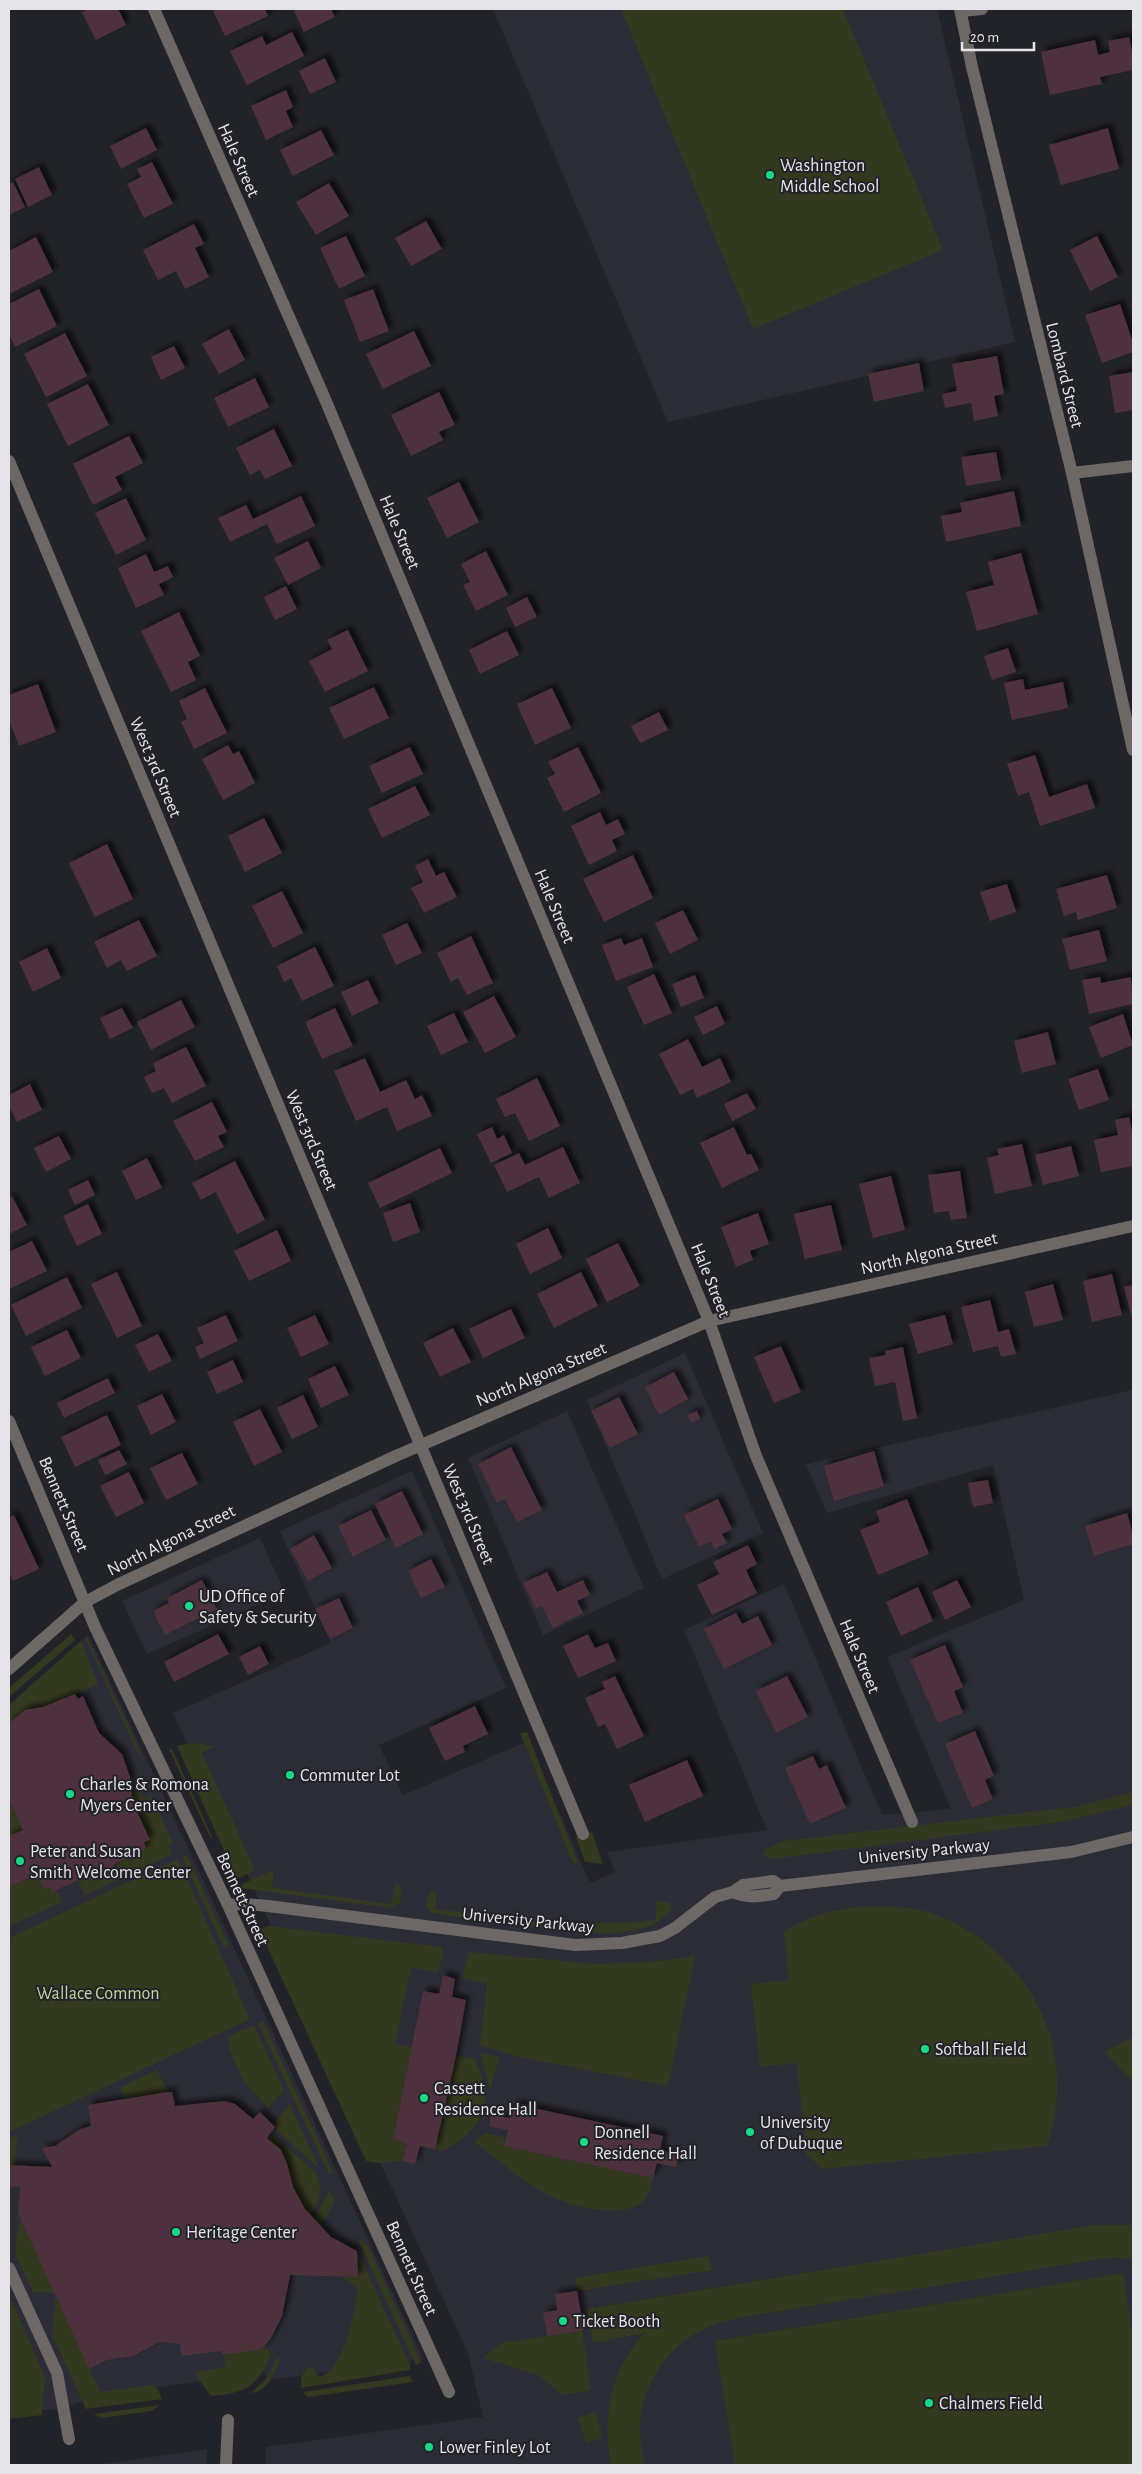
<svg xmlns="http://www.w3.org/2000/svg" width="1142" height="2474" viewBox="0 0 1142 2474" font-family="'Alegreya Sans',sans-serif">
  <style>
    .built { fill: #2c2c37 }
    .green { fill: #33391e }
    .building { fill: #4e313c; filter: url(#shadow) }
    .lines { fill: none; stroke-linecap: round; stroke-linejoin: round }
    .pedestrian { stroke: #6b6866; stroke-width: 12 }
    .minor { stroke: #6b6866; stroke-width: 12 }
    .poi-dot { fill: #19d989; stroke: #222328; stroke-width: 2 }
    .labels { text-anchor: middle; stroke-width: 4; stroke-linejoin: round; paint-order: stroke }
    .street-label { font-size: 18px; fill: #e5e5e9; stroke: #222328 }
    .poi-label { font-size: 18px; fill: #e5e5e9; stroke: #222328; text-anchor: start }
    .park-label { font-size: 18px; fill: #c6d39b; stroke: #222328 }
  </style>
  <defs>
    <filter id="shadow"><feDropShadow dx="4.5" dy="-4.5" stdDeviation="2.5" flood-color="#0009"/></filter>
  </defs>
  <rect width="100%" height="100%" fill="#222328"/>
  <!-- built -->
  <path class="built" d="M493,9H937L1015,342L668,422Z
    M685,1353L763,1533L662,1579L587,1400Z
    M1133,1390V2465H266V2447L483,2417L468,2353L173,1713L331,1643L280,1531L412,1471L506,1688L379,1745L403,1795L528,1741L590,1883L615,1872L607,1852L767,1830L684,1630L784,1584L882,1815L951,1809L887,1657L1024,1600L993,1465L827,1513L806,1464Z
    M567,1411L644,1588L543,1635L468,1458Z
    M260,1538L285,1593L147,1654L122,1601Z
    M88,1635L190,1852L423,2359L268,2380L264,2372L110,2394L56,2409L9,2414V1705Z
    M207,2449L206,2465H96Z"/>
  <!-- green -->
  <path class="green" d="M621,9H843L943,250L753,329Z
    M71,1634L75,1640L9,1697V1688Z
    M87,1637L141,1753L138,1754L85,1638Z
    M81,1641L98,1684L43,1707L25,1710L9,1723V1705Z
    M527,1732L578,1863H573L523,1740L520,1733Z
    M192,1743L214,1746L202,1753L255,1870L237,1879L177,1746Z
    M169,1749H172L212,1837H210Z
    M131,1777L144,1800L152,1796L173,1843L168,1847L172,1854L85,1895L78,1880L101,1876L116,1863L146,1849L144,1842L149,1840L132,1801Z
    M1133,1792V1805L1060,1822L772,1859L763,1855L766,1849L784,1841L1074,1807Z
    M9,1799L23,1830L9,1836Z
    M592,1832L603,1864L585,1862L576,1837Z
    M187,1855L229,1946L224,1948L182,1857Z
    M178,1859L250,2019L9,2132V1938Z
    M271,1871H274L272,1888L391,1904L395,1885L399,1884L402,1891L400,1903L390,1908L241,1888L242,1884Z
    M37,1874L52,1892L57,1890L62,1902L9,1926V1887Z
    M432,1890L437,1894L435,1909C509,1918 581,1929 656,1920V1901L670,1902L672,1908C647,1949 555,1929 515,1924C488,1921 459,1918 432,1913L426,1906L428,1897Z
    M879,1906C896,1907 914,1908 931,1913C1014,1942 1069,2025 1055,2113C1054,2124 1050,2135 1047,2146L823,2169L806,2154L797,2063L760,2067L751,1984L789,1980L784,1932C813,1912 845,1907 879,1906Z
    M269,1926L441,1947L443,1952L438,1973L411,1967L395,2044L412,2047L393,2139L407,2144L402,2161L379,2163L366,2161L259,1929Z
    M469,1952L594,1964L652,1962L695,1956L668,2086L515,2056L480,2045L487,1984L462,1978Z
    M263,2021L333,2172L329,2174L258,2023Z
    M251,2026H254L284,2090L268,2108L243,2080L228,2047L231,2045L227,2037Z
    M1133,2037V2082L1105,2052Z
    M480,2052L499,2057L490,2090Z
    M456,2056L475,2059C479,2070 484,2081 485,2093C487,2121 464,2140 442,2151L435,2149Z
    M157,2070L168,2092L126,2099L119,2088Z
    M290,2104L319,2168L276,2130L278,2128L274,2123Z
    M271,2133L316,2173C323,2189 320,2202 310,2216L297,2195L281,2150L267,2138Z
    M485,2133L506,2138L505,2146L653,2178C650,2187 651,2193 643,2201C624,2220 570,2206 548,2195C522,2181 498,2159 474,2142Z
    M15,2136L17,2137L15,2165H9V2139Z
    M330,2191L335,2201L320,2227L314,2220C318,2214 326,2194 330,2191Z
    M20,2217L55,2293L33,2292L15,2253Z
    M1095,2225H1133V2259L1114,2257L743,2317C730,2320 718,2323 706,2328C654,2352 628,2411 645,2465H611C602,2418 610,2368 645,2333L593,2343L587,2309Z
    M358,2240L363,2241L369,2248L421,2362L416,2365Z
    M357,2251L410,2365V2370L301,2388V2377L308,2367L313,2368L319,2377C323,2375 329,2373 332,2369C347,2352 355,2310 358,2288L341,2277H358Z
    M709,2256L712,2270L577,2291L575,2278Z
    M1123,2273L1133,2338V2465H735L715,2341Z
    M57,2298L100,2392L152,2385L158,2389L162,2399L86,2409L52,2335L55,2300Z
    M11,2299L45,2377L42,2415L9,2419V2326Z
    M582,2330L591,2390L563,2395L538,2375L483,2358L501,2343Z
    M264,2347L271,2353C260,2385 245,2394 211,2396L194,2373L225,2367L224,2355Z
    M277,2357L280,2359C274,2373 269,2391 251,2393L267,2378Z
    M410,2376L413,2382L308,2397L303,2392Z
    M160,2405L152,2411L101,2418L94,2414Z
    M596,2412L602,2438L586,2443L578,2418Z"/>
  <!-- building -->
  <path class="building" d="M89,9H118L126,25L96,40L82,12Z
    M217,9H265L268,16L225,36L213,11Z
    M298,9H331L335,17L304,32L294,11Z
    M292,32L304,56L247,85L230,51L262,36L266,45Z
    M1129,37L1133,56V70L1100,77L1102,84L1050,95L1041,52L1095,40L1098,55L1110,52L1108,41Z
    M325,58L336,82L310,94L299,71Z
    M286,90L293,107L286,111L293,127L266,140L251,106Z
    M146,128L157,150L121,169L110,146Z
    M1108,128L1119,169L1061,185L1049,145Z
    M321,130L334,155L293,176L280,150Z
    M152,162L173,204L144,218L127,184L141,177L137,169Z
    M39,167L52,195L28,207L15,179Z
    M13,182L25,207L9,215V184Z
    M329,183L349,216L316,235L296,202Z
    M426,221L442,249L411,266L395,238Z
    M194,224L204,244L195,248L209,277L185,289L176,271L158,280L143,250Z
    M346,236L365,276L339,289L320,248Z
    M1097,236L1118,277L1090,291L1070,250Z
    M36,237L53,272L9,294V251Z
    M39,289L57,326L15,347L9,334V314L11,313L9,304Z
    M373,289L389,331L360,342L344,300Z
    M1120,304L1133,343V352L1102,363L1085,315Z
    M229,329L245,360L219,374L202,344Z
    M414,331L431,366L383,389L366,354Z
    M65,333L87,376L46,397L24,354Z
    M174,346L185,368L161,380L151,357Z
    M997,356L1004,394L994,396L998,416L974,421L971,403L945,408L942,394L957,391L952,364Z
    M919,363L924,391L874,402L868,374Z
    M1133,372V410L1115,413L1109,376Z
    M255,378L269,407L228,427L214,398Z
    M88,384L109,425L68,446L47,404Z
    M439,392L455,425L439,432L443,440L411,456L391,415Z
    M274,429L292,466L265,479L260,470L250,475L236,448Z
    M129,436L143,463L115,477L122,490L93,505L73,464Z
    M996,452L1001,480L966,486L961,457Z
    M459,482L479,522L447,538L427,498Z
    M1014,491L1021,526L946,542L941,516L962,512L960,503Z
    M301,496L315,526L277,544L267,524L230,542L218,518L246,505L253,519Z
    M126,498L146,540L116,555L95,513Z
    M308,541L321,568L288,585L274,558Z
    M486,551L508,595L476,611L463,585L470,582L461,564Z
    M1021,553L1038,614L977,631L966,592L994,585L988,562Z
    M146,554L154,572L168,566L173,577L159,584L164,595L136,608L118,568Z
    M286,586L297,609L275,620L264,597Z
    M527,597L537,617L515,627L506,608Z
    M179,612L200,656L188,662L196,680L171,692L141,631Z
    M348,630L368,671L325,692L309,661L332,649L327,640Z
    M507,631L519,655L480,674L469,650Z
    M1008,648L1016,672L992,680L984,656Z
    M1023,679L1025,690L1063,682L1068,708L1012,720L1004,683Z
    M38,684L56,732L19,746L9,720V695Z
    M374,687L389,718L344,739L329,708Z
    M205,688L227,733L194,749L181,722L187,719L179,701Z
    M552,688L571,728L535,745L517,704Z
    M659,712L668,730L640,743L631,726Z
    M228,745L233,754L239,751L255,783L223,800L202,759Z
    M410,747L423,774L382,793L369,766Z
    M578,747L601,793L564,812L547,778L555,774L548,762Z
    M1035,755L1049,797L1087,784L1095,808L1040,826L1029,792L1018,796L1007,764Z
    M415,786L430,815L382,838L368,809Z
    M600,812L606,825L618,819L625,834L612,840L617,851L589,865L571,826Z
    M264,818L282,853L245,872L228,836Z
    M107,844L133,899L95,917L69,863Z
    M633,855L653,898L604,922L583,879Z
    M428,859L436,876L444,872L457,897L424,913L411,888L423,882L415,866Z
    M1107,875L1117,908L1078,920L1076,912L1064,916L1056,889Z
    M1007,884L1016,912L990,921L980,892Z
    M282,891L303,933L273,948L252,906Z
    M683,910L698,940L670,954L655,923Z
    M139,920L157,956L127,971L121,960L107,968L94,942Z
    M407,923L422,953L396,965L382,935Z
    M1099,930L1107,961L1070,970L1062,939Z
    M471,936L493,983L467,995L458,978L451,982L437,953Z
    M621,938L624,945L642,938L653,967L616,981L602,945Z
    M315,947L334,986L302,1001L291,978L284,982L277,966Z
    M47,948L61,978L33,992L19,962Z
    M654,974L672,1013L644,1025L627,987Z
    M695,975L704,998L681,1007L672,984Z
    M1100,977L1101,983L1131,977L1133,1004L1089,1014L1082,980Z
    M368,980L379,1003L352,1016L341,992Z
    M494,996L516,1037L485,1053L463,1012Z
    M181,1000L195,1027L151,1050L137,1022Z
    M717,1006L725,1024L703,1035L694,1017Z
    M122,1008L133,1028L110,1039L100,1018Z
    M335,1008L353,1046L322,1059L305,1022Z
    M454,1013L468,1042L441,1055L427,1026Z
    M1123,1014L1133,1045L1101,1058L1089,1027Z
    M1048,1032L1056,1064L1022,1073L1014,1041Z
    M688,1039L702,1067L720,1058L731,1082L697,1098L693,1089L680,1095L659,1054Z
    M186,1047L206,1086L172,1103L164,1088L152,1093L144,1077L156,1071L153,1063Z
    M365,1058L380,1092L406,1080L415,1099L422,1095L432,1116L397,1131L387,1107L356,1121L334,1071Z
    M1098,1069L1109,1100L1079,1110L1068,1079Z
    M537,1078L560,1126L529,1141L515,1113L505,1117L496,1099Z
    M30,1084L42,1110L17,1122L9,1106V1095Z
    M747,1093L756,1109L732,1121L724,1104Z
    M212,1102L227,1132L218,1136L224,1147L195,1161L173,1121Z
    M1129,1117L1133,1136V1166L1101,1172L1094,1140L1118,1135L1115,1120Z
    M492,1127L497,1139L504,1135L512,1153L491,1163L477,1134Z
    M734,1127L747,1155L751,1154L759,1170L722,1188L700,1143Z
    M59,1136L71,1159L46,1172L34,1148Z
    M1022,1144L1032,1186L995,1194L987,1158L999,1155L997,1149Z
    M1071,1146L1079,1176L1043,1185L1035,1155Z
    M563,1147L580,1183L549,1198L539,1177L507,1192L494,1165L519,1153L525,1165Z
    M440,1148L452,1173L380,1208L368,1183Z
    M147,1158L162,1188L136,1200L122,1171Z
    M235,1161L265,1220L237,1234L216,1192L201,1200L192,1183Z
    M960,1171L967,1218L951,1220L949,1211L934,1213L928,1175Z
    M891,1176L905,1230L873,1238L859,1184Z
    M88,1180L95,1195L75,1205L68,1190Z
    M12,1196L27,1225L9,1234V1198Z
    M410,1203L420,1232L393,1242L383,1213Z
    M88,1204L102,1234L77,1246L63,1216Z
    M831,1205L842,1250L805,1259L794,1214Z
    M758,1213L769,1244L750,1251L753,1260L736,1267L721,1227Z
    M548,1228L562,1258L530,1274L516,1244Z
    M277,1230L291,1261L249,1281L234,1251Z
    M32,1241L47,1271L9,1289V1252Z
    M618,1243L640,1286L607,1302L586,1259Z
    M117,1272L142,1326L117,1338L91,1284Z
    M581,1272L598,1306L554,1328L537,1294Z
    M1112,1274L1122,1315L1092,1322L1083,1281Z
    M67,1277L82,1308L26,1336L11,1305Z
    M1053,1284L1063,1320L1034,1327L1025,1292Z
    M1133,1285V1322L1124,1287Z
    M990,1300L998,1332L1009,1329L1016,1354L1001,1357L998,1346L973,1352L961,1307Z
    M511,1309L525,1338L483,1358L469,1329Z
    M226,1315L238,1341L200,1359L195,1347L204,1343L197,1328Z
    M315,1315L329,1344L301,1357L287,1328Z
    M945,1315L953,1344L918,1354L909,1324Z
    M453,1328L471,1362L440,1377L423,1343Z
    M67,1330L81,1358L45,1376L31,1347Z
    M158,1334L172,1361L149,1372L135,1345Z
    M781,1346L801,1392L774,1403L754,1357Z
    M903,1347L917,1418L903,1421L895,1382L875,1386L869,1358L886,1355L885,1351Z
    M233,1360L243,1382L217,1394L207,1372Z
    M335,1366L349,1395L321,1408L308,1379Z
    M674,1372L688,1399L659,1415L645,1387Z
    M108,1378L115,1393L64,1418L57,1403Z
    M162,1394L176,1422L151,1435L137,1406Z
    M303,1395L318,1427L292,1439L277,1408Z
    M619,1397L638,1434L610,1448L591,1411Z
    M260,1409L282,1452L254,1466L233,1422Z
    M697,1411L700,1419L691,1423L687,1415Z
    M107,1415L121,1445L75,1467L61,1437Z
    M511,1447L542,1510L517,1522L505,1499L497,1503L478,1464Z
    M119,1450L127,1464L105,1475L98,1460Z
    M874,1451L884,1486L834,1501L824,1466Z
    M182,1453L198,1484L166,1500L150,1468Z
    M129,1472L144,1503L116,1517L100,1486Z
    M988,1480L993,1503L973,1507L968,1483Z
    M402,1491L423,1534L396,1548L375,1504Z
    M718,1499L732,1529L722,1534L727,1543L714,1549L711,1541L699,1547L684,1515Z
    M907,1499L929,1554L878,1575L860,1530L880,1522L876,1511Z
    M371,1510L386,1540L353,1557L338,1526Z
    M1127,1513L1133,1535V1544L1094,1556L1085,1526Z
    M14,1515L39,1569L13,1581L9,1572V1518Z
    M314,1535L332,1568L308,1581L290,1549Z
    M748,1545L757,1564L746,1570L757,1593L712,1615L697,1585L719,1574L713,1562Z
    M431,1559L445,1587L421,1598L408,1571Z
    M547,1572L557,1592L583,1580L590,1595L577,1601L583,1613L553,1628L542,1606L536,1609L523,1583Z
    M202,1580L217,1609L165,1635L153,1611L169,1603L167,1598Z
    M957,1580L971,1607L945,1620L932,1592Z
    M918,1587L933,1621L901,1636L886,1602Z
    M339,1598L353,1628L330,1639L315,1609Z
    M736,1613L742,1624L758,1616L772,1645L724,1669L704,1629Z
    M218,1634L229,1654L174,1682L164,1662Z
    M588,1634L595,1648L608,1643L616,1661L578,1678L563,1646Z
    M945,1645L963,1687L954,1691L963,1713L938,1723L910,1660Z
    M260,1646L269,1664L248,1675L239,1657Z
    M615,1676L644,1736L617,1749L605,1724L598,1727L585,1698L605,1689L602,1682Z
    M787,1676L808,1717L776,1733L756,1691Z
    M75,1694L78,1699L83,1696L99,1733L122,1754L130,1777L132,1801L150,1840L144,1842L146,1849L116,1863L106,1873L95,1878L81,1879L52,1892L49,1887L44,1889L37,1874L9,1887V1836L23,1830L9,1799V1723L25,1710L43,1707Z
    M475,1706L488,1734L463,1746L465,1752L445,1761L429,1728Z
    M975,1731L994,1776L985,1780L993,1799L972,1808L945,1744Z
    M813,1756L819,1769L827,1765L846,1808L810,1824L785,1768Z
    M687,1760L703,1796L645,1822L629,1785Z
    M443,1975L455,1979L452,1997L466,2000L456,2056L435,2149L420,2146L415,2164L402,2161L407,2144L393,2139L423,1991L439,1994Z
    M168,2092H172L175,2106L225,2101L235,2104L253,2119L260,2112L275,2127L267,2138L281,2150L287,2164L293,2187L305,2209L331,2237L357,2251L358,2277L290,2275L282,2316L271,2338L262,2349L222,2355V2351L182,2356L180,2344L159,2342L133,2356L107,2360L89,2369L18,2213L20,2187L9,2186V2165L52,2167L42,2148L55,2146L80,2129L91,2126L88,2105Z
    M515,2104L663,2136L660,2150L679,2155L676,2167L657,2163L653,2178L504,2146L508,2130L489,2126L491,2115L510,2118Z
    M577,2291L584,2330L547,2336L543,2313L557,2310L555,2294Z"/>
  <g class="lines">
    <!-- pedestrian -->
    <path class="pedestrian" d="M9,2268L57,2373L69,2439"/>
    <!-- minor -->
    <path class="minor" d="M154,9L325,399L709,1321L756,1456L912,1822
      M960,9L972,67L1072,473L1133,750
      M961,11L982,9
      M9,461L583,1834
      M1072,473L1133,466
      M9,1421L95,1627L228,1905L449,2392
      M9,1669L85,1602L119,1584L398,1455L709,1321L1133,1226
      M733,1892C747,1899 759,1896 774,1894L780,1886
      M228,1905L245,1904L268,1906L575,1945L622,1943L660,1936L675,1928L715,1897L733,1892L743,1885L773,1881L780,1886L1045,1855L1071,1852L1133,1837
      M226,2465L228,2420"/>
  </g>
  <!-- markers -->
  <g class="poi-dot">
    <circle cx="770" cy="175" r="5"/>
    <circle cx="189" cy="1606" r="5"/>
    <circle cx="290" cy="1775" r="5"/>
    <circle cx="70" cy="1794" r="5"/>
    <circle cx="20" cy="1861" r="5"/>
    <circle cx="925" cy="2049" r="5"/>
    <circle cx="424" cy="2098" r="5"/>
    <circle cx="750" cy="2132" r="5"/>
    <circle cx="584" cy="2142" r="5"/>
    <circle cx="176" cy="2232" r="5"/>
    <circle cx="563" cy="2321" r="5"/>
    <circle cx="929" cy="2403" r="5"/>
    <circle cx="429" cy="2447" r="5"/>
  </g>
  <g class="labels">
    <!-- street labels -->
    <g class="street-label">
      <text transform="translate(239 160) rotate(66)" y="6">Hale Street</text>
      <text transform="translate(1065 375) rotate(76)" y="6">Lombard Street</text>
      <text transform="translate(400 532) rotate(67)" y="6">Hale Street</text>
      <text transform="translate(156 767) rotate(67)" y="6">West 3rd Street</text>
      <text transform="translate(555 906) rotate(67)" y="6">Hale Street</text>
      <text transform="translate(312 1140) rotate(67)" y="6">West 3rd Street</text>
      <text transform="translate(929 1253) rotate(-13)" y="6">North Algona Street</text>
      <text transform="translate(711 1280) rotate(68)" y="6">Hale Street</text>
      <text transform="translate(541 1374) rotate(-23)" y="6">North Algona Street</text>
      <text transform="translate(64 1504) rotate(67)" y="6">Bennett Street</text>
      <text transform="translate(469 1514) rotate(67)" y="6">West 3rd Street</text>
      <text transform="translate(171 1540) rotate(-26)" y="6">North Algona Street</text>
      <text transform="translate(860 1656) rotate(67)" y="6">Hale Street</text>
      <text transform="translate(924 1851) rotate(-6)" y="6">University Parkway</text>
      <text transform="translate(243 1899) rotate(65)" y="6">Bennett Street</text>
      <text transform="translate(528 1920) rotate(6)" y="6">University Parkway</text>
      <text transform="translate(412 2268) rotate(66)" y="6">Bennett Street</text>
    </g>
    <!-- poi labels -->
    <g class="poi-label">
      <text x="780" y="171">Washington<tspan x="780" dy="21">Middle School</tspan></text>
      <text x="199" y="1602">UD Office of<tspan x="199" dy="21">Safety &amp; Security</tspan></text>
      <text x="300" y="1781">Commuter Lot</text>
      <text x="80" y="1790">Charles &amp; Romona<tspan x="80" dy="21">Myers Center</tspan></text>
      <text x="30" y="1857">Peter and Susan<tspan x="30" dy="21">Smith Welcome Center</tspan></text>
      <text x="935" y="2055">Softball Field</text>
      <text x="434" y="2094">Cassett<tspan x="434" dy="21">Residence Hall</tspan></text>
      <text x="760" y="2128">University<tspan x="760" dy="21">of Dubuque</tspan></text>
      <text x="594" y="2138">Donnell<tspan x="594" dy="21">Residence Hall</tspan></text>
      <text x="186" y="2238">Heritage Center</text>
      <text x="573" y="2327">Ticket Booth</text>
      <text x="939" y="2409">Chalmers Field</text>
      <text x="439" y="2453">Lower Finley Lot</text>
    </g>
    <!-- park labels -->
    <g class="park-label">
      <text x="98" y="1999">Wallace Common</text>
    </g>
  </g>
  <!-- border -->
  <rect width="1142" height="2474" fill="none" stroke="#e5e5e9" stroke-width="20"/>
  <!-- scale -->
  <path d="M962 42v8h72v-8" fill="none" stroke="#e5e5e9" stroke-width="2.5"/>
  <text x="970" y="42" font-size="15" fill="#e5e5e9" stroke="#222328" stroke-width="4" paint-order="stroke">20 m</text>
</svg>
